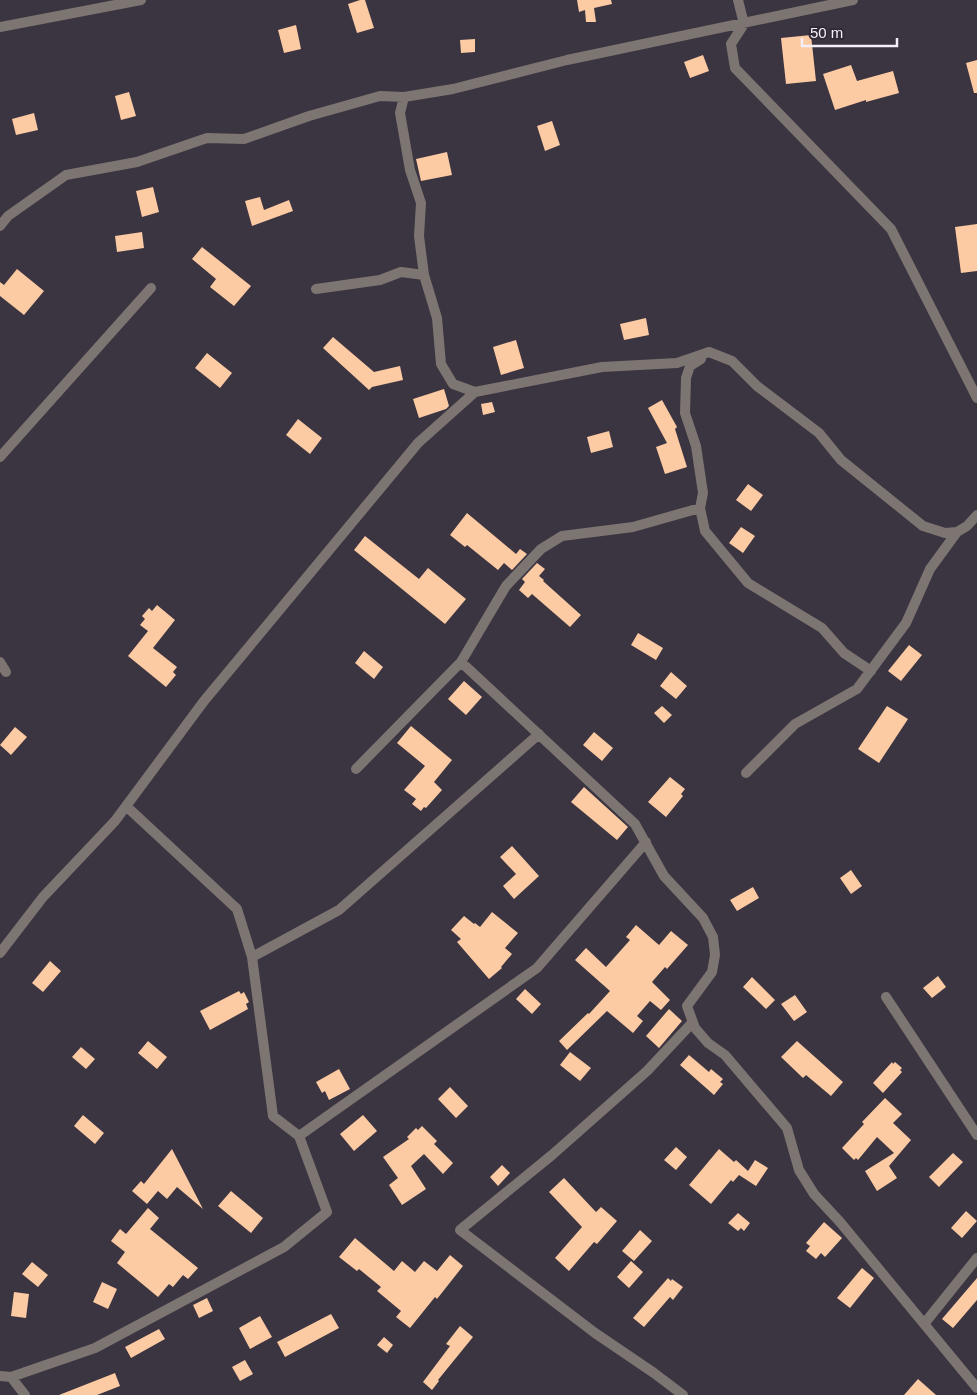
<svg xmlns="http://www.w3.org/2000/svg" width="977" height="1395" viewBox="0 0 977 1395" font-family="Arial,sans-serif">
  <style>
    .building { fill: #fccaa3 }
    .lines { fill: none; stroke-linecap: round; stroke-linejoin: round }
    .street { stroke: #7c7571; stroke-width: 10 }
  </style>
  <rect width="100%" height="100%" fill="#3b3441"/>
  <!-- building -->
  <path class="building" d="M360,0H365L374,28L357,33L348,4Z
    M577,0H611L612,4L594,8L596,22H586L585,10L579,12Z
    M296,25L301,49L284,53L278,30Z
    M811,35L816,81L786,84L781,38Z
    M475,39V52L461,53L460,40Z
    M703,55L709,71L690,78L684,62Z
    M977,60V93H974L966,63Z
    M851,65L857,81L893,71L899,93L866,102V100L835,110L823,74Z
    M129,92L136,116L121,120L115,96Z
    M34,113L38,130L16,135L12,119Z
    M552,121L560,145L545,151L537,126Z
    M447,152L452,175L421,181L416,159Z
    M153,187L159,212L142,217L136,191Z
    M260,197L264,210L289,200L293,211L252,226L245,201Z
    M977,224V271L961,273L955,227Z
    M142,232L144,248L117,252L115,236Z
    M202,247L251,286L234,306L210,287L216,279L192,259Z
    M17,269L44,291L24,315L0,296V282L4,285Z
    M646,318L649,335L624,340L620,324Z
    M333,337L374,372L400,366L403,380L372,387L369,390L323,348Z
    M516,340L524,368L501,375L493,347Z
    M207,353L232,373L220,388L195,368Z
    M444,389L449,406L446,409L419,418L413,399Z
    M662,400L677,427L675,429L687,467L665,474L656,447L667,443L648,408Z
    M492,402L495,412L483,415L481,404Z
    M298,419L322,438L310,454L286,435Z
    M609,431L613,447L591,453L587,437Z
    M748,484L763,495L751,511L736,500Z
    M467,513L516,554L520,549L527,554L512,570L504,563L498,570L467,545L465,547L450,535Z
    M741,527L755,536L743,553L729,543Z
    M365,536L419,579L428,568L466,599L445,624L354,550Z
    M537,563L545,569L539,576L544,580L543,581L581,615L570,627L532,594L528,598L519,590L525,582L522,579Z
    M157,605L175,620L153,648L177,667L173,672L176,675L166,687L128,656L148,631L140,625L145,619L142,616L149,608L152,611Z
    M638,633L663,648L656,660L631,645Z
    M909,645L922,655L901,681L888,671Z
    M364,651L383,667L374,679L355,663Z
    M671,672L687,686L676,699L660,686Z
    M464,681L482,697L466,715L448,699Z
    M662,706L672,715L664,723L654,713Z
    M887,706L908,719L879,763L858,749Z
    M411,726L452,760L434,782L442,790L426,808L424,807L421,811L412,804L416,799L404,790L425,766L397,743Z
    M15,727L27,737L11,755L0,745Z
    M594,732L613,748L602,761L583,745Z
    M670,777L685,789L681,794L683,796L666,817L648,802Z
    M584,787L628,827L617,840L571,802Z
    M512,846L539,876L514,899L503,886L516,874L500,857Z
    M851,870L862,886L851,894L840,878Z
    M753,887L759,898L737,911L730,900Z
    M492,912L518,933L505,948L512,954L501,967L502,968L489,979L457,942L461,939L451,930L464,916L474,924L475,923L480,927Z
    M636,925L659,945L671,931L688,945L667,969L665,967L652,982L670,1000L661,1010L650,1001L637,1016L643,1021L633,1033L607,1011L567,1050L559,1041L588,1013L589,1014L610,991L575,960L586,948L606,967L630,940L626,937Z
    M50,961L61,971L43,992L32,983Z
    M938,976L946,987L932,998L923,988Z
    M752,977L775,1000L766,1009L743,987Z
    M525,989L541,1004L532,1014L516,999Z
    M239,991L241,994L244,992L249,1002L246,1004L248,1009L210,1030L200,1011Z
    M795,995L807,1012L794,1021L781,1004Z
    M669,1009L682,1021L659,1048L646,1036Z
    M148,1041L167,1057L157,1069L138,1053Z
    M797,1041L843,1082L831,1096L806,1075L803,1078L781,1057Z
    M81,1047L95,1059L86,1069L72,1057Z
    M570,1052L591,1068L580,1081L560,1065Z
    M689,1055L709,1072L711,1069L723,1079L720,1082L723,1084L714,1095L680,1065Z
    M892,1062L893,1064L895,1062L902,1068L900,1070L902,1072L883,1093L873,1083Z
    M339,1069L350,1089L329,1100L325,1091L322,1093L316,1082Z
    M450,1087L468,1106L456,1118L438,1099Z
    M885,1098L902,1114L893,1123L911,1140L889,1166L897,1178L877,1191L865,1171L894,1153L877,1137L858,1160L856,1158L854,1160L842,1148L864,1124L862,1122Z
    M83,1115L104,1133L95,1144L74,1126Z
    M363,1115L377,1131L354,1151L340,1134Z
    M422,1126L437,1141L434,1144L453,1163L443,1174L424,1154L411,1166L426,1189L402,1205L389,1185L398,1178L383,1157L409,1139L407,1137L416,1128L418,1130Z
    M676,1147L687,1157L676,1170L664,1160Z
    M172,1149L203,1209L177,1187L167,1199L158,1191L147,1204L132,1191L141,1181L144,1184Z
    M719,1149L734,1162L736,1160L748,1171L755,1160L768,1168L756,1186L739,1175L733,1182L731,1180L711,1204L689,1185Z
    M953,1153L963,1162L939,1187L929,1177Z
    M502,1165L510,1173L498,1186L490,1177Z
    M564,1178L596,1212L601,1207L617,1221L597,1244L594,1242L569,1271L555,1258L582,1227L549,1192Z
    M231,1191L263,1218L251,1233L218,1206Z
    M148,1208L159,1218L150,1229L198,1268L188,1279L183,1275L173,1287L169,1284L158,1297L117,1263L125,1252L111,1241L120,1229L126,1234Z
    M966,1211L977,1221L962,1238L951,1228Z
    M738,1213L750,1223L744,1231L741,1228L738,1231L728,1223Z
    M824,1222L842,1238L825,1257L821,1253L816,1259L806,1251L810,1246L806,1243Z
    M640,1230L652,1241L634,1261L622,1251Z
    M355,1238L394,1271L402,1261L415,1272L424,1261L437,1271L450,1255L463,1266L437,1299L435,1297L410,1328L396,1317L401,1311L377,1291L381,1287L359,1269L357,1271L339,1257Z
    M631,1261L643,1272L629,1288L617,1277Z
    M32,1262L48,1275L38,1287L22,1274Z
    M862,1268L874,1278L850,1308L837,1298Z
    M668,1278L671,1281L672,1279L683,1287L673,1300L670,1297L644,1327L633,1318Z
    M977,1278V1300L953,1328L942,1319Z
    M102,1282L117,1289L108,1309L93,1302Z
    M14,1292L29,1294L26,1318L11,1316Z
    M207,1298L213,1311L199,1318L193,1305Z
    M331,1314L339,1328L285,1357L277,1342Z
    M260,1316L272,1337L250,1349L239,1328Z
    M460,1326L473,1337L438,1380L439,1381L432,1390L423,1382L450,1346L446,1344Z
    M159,1329L165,1339L131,1358L125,1347Z
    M384,1337L393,1345L387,1353L377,1345Z
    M245,1360L253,1374L240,1381L232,1367Z
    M115,1373L120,1386L97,1395H59Z
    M918,1379L936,1395H904Z"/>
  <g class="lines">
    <!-- street -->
    <path class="street" d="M738,0L744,24L731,44L735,68L891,229L977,398
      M0,27L141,0
      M404,97L400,113L410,170L421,203L419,236L424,275L437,318L441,364L453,384L475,392L602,367L677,363L709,352L732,361L757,386L819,433L841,460L923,526L945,533L957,532L967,526L977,515
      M0,226L8,216L66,175L137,162L207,138L244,139L309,116L380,96L404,97L453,89L567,60L853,0
      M316,289L380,280L401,272L424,275
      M0,457L151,288
      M700,508L705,531L748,583L822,628L844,653L871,671
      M0,662L6,672
      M461,662L635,824L664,876L703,918L713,937L715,955L712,972L687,1006L695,1028L708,1043L725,1055L787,1128L799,1170L814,1194L840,1222L977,1388
      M356,769L461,662L506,586L541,549L562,536L633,527L700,508L703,493L696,446L685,413L686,378L690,366L701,359
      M746,773L795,724L857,689L906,623L930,569L957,532
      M0,953L43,897L115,821L204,701L418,443L475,392
      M252,957L339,910L539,734
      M886,997L977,1135
      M299,1136L537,968L646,842
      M924,1324L977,1258
      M0,1376L11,1377L95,1348L284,1247L327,1212L299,1136L273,1116L252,957L237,909L126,806
      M11,1377L25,1395
      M683,1395L654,1373L595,1333L460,1230L552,1155L647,1071L692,1023"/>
  </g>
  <!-- scale -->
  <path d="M802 38v8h95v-8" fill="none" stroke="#f4eff8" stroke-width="2.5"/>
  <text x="810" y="38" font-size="15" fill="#f4eff8" stroke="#312a37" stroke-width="4" paint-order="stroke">50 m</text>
</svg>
